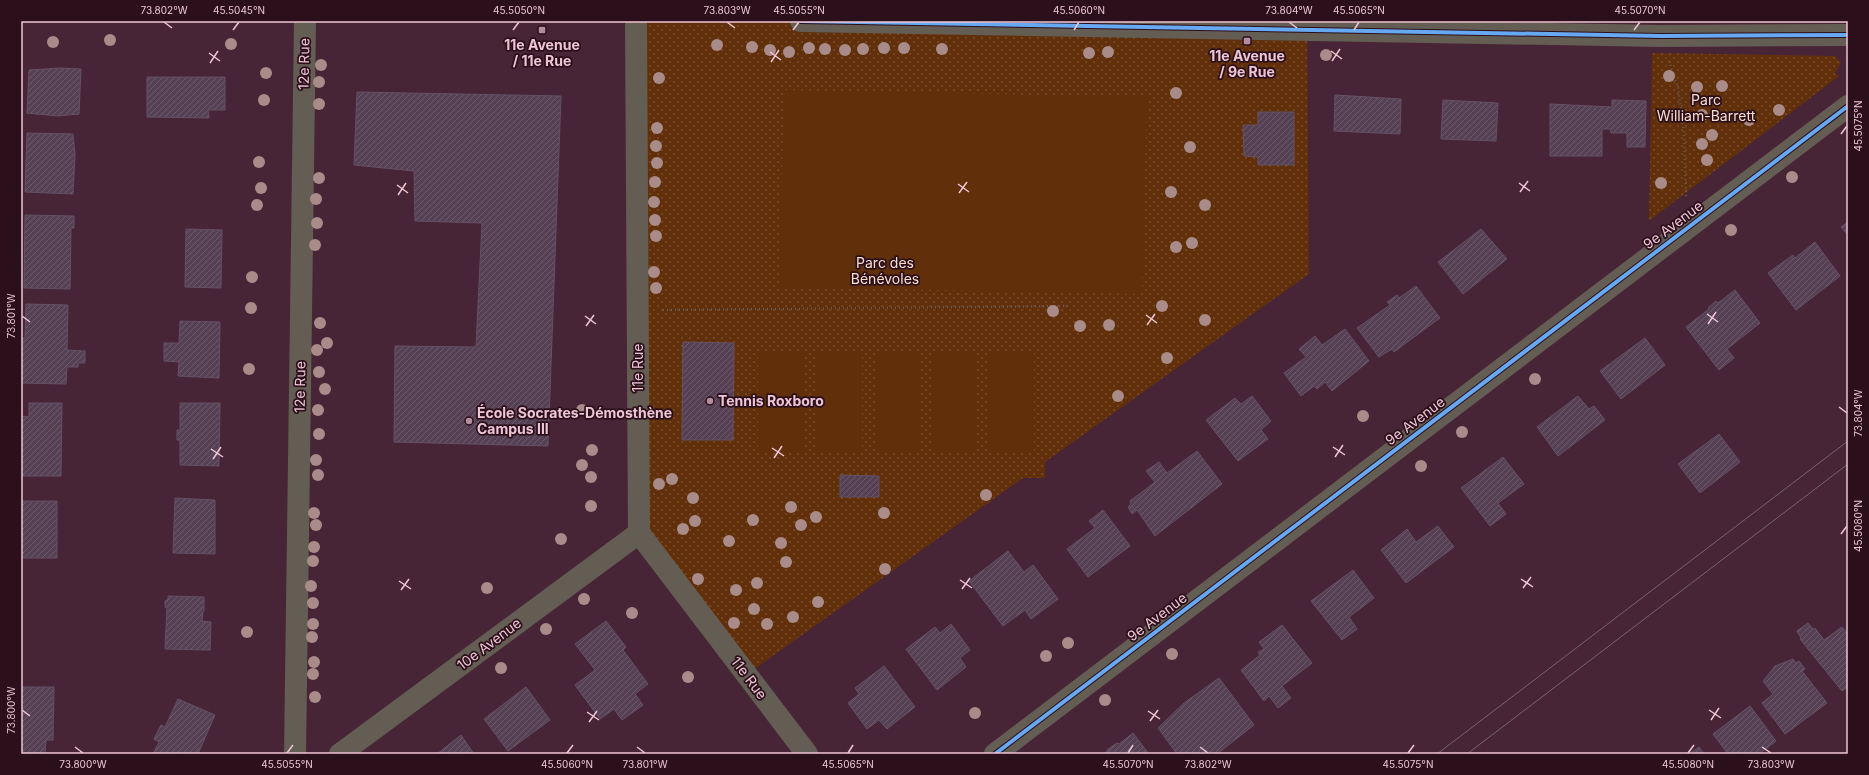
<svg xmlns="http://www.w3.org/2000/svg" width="1869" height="775" viewBox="0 0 1869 775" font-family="Inter,sans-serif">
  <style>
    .park { fill: url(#park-dots) }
    .pitch { fill: #61300b }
    .building { fill: url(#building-hatch); stroke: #645165 }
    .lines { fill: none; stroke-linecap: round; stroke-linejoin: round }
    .path { stroke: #655b57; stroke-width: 2.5; stroke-dasharray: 1 3; stroke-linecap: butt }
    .street { stroke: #645d53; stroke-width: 22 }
    .tram { stroke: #746666; stroke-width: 1 }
    .cycleway-casing { stroke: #2b0f1b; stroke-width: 6 }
    .cycleway { stroke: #66a8f1; stroke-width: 4 }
    .tree { fill: #a98b89 }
    .ticks { fill: none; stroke: #eec5d4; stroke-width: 1.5 }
    .poi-dot { fill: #b48d9d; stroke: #2b0f1b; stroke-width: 1.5 }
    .labels { text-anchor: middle; stroke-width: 3.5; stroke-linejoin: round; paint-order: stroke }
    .poi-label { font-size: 14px; font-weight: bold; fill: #eec5d4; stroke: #2b0f1b }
    .street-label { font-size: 14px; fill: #eec5d4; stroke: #2b0f1b }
    .park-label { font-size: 14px; fill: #f9decd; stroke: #2b0f1b }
    .neatline { fill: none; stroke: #eec5d4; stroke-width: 1.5 }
    .ticks-label { font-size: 10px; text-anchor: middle; fill: #eec5d4 }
  </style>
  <defs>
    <pattern id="park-dots" width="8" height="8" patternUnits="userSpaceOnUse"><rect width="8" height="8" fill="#61300b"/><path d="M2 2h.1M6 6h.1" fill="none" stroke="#784c2e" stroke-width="1.8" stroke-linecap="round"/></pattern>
    <pattern id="building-hatch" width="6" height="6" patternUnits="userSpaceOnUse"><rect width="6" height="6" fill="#554054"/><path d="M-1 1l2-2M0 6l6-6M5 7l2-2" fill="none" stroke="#6e5a6c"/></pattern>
  </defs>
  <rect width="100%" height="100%" fill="#482536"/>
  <!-- park -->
  <path class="park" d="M636,21H801L1307,30L1309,274L1045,462V478H1023L753,670L639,533Z
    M1652,53L1835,56L1841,63L1835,73L1839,76L1649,221Z"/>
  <!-- pitch -->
  <path class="pitch" d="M784,90L1147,97L1142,294L779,287Z
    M758,351H803V451H758Z
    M817,351H862V451H817Z
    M989,351H1034V451H989Z
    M920,352V452H875V353Z
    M931,352H976V452H931Z"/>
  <!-- building -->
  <path class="building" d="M60,68L81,69L79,114L58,116L27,113L29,70Z
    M147,77H225V110H208L209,118L147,117Z
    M357,92L561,96L548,446L394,442L395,346L476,347L482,223L415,221L414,171L354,165Z
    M1335,95L1401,99L1400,134L1334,131Z
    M1443,100L1498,103L1496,141L1441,139Z
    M1612,100L1646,101L1645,147H1627V133H1611L1610,129H1602V156H1550V104L1612,107Z
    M1258,112H1294V165H1258V157L1244,156L1243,125H1258Z
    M27,133L73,134L75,155L73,194L25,192Z
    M25,215L74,216V228H71L70,289L24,288Z
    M1848,222V235L1841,227Z
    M186,229L222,230L221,288L185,287Z
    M1481,229L1507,259L1463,294L1438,262Z
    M1815,242L1840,276L1796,310L1768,273L1793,255L1795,258Z
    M1416,286L1440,318L1394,352L1392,349L1379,357L1357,328L1390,305L1387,302L1397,295L1399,298Z
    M1735,290L1760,323L1727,349L1734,358L1719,370L1686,327L1709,309L1708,308L1716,301L1718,303Z
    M26,304L68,305L67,350L85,351V363H78V367H67L66,384L21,383V338H25Z
    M180,321L220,322L219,378L178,376L179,362L164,361V343H179Z
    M1345,329L1369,361L1332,391L1325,382L1317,389L1314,386L1301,396L1284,373L1306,357L1299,349L1315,336L1322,345Z
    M1645,338L1665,365L1621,399L1600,371Z
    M683,342L734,343L733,440H682Z
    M1252,396L1271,421L1261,430L1268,439L1238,461L1206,420L1235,398L1241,404Z
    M1578,396L1589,409L1594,406L1605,420L1558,456L1537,427Z
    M29,403H62L61,476H21V416L29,417Z
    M180,403H220L219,466L180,465V440H177V430H180Z
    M1719,434L1740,462L1700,493L1678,464Z
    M1197,451L1222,484L1155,536L1137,510L1132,514L1128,507L1131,504L1130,501L1155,482L1146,471L1159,462L1167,473Z
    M1503,457L1524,484L1498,503L1506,514L1490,526L1461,488Z
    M840,475L879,476V497H840Z
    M175,498L215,500V554L173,553Z
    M21,501H57V558H21Z
    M1103,510L1130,546L1088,577L1067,549L1095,528L1089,521Z
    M1438,526L1454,547L1406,583L1381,550L1407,529L1416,542Z
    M1008,551L1024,572L1033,565L1058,599L1031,619L1025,610L1003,626L969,581Z
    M1353,570L1374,598L1349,617L1357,629L1342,640L1311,601Z
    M168,596L204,597V611H203L202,621L211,622L210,650L165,649L167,608L165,607V601L168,599Z
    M606,621L626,647L623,650L648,684L635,694L643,705L622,720L614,709L600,719L575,685L595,670L575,644Z
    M1808,623L1813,629L1815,628L1824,640L1842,627L1848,634V687L1842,691L1800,639L1801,638L1797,631Z
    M951,624L970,650L960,658L966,667L937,690L906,649L935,627L940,633Z
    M1282,625L1312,663L1282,686L1291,698L1278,708L1269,696L1264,701L1241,670L1260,655L1258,652L1264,649L1259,642Z
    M1793,659L1796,663L1799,661L1805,669L1802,671L1827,703L1785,734L1762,703L1773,694L1763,681L1775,666Z
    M884,666L915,707L887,729L879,720L867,729L848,703L859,694L855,688Z
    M1219,678L1254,725L1217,754H1177L1158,728L1184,703Z
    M21,687H54L53,740H46L45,754H21Z
    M526,687L550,720L508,751L484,719Z
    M178,699L215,715L198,754H153L159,742L154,739L161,725L165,727Z
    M1750,706L1776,741L1759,754H1728L1713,734Z
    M1133,733L1149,754H1105L1108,749L1117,743L1119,744Z
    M461,735L474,754H437Z
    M1699,747L1704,754H1689Z"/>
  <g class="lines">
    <!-- path -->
    <path class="path" d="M1669,61L1678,88L1684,132L1686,198
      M663,310L1069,306"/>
    <!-- street -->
    <path class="street" d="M636,21L639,533L807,754
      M801,21L1661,36L1848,35
      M295,754L305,21
      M340,754L639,533
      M995,754L1848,106"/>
    <!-- tram -->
    <path class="tram" d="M1437,754L1848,441
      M1467,754L1848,464"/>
    <defs>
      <path id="cycleway" d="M801,21L1661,36L1848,35
        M995,754L1848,106"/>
    </defs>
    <!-- cycleway casing -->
    <use href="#cycleway" class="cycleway-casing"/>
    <!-- cycleway -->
    <use href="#cycleway" class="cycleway"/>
  </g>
  <!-- trees -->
  <g class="tree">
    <circle cx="110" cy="40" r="6"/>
    <circle cx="53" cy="42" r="6"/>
    <circle cx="231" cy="44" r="6"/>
    <circle cx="717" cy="45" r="6"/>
    <circle cx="752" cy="47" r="6"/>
    <circle cx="809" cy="48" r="6"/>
    <circle cx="884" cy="48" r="6"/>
    <circle cx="904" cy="48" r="6"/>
    <circle cx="825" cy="49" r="6"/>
    <circle cx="863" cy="49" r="6"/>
    <circle cx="942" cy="49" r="6"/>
    <circle cx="770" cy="50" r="6"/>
    <circle cx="845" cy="50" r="6"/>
    <circle cx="789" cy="52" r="6"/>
    <circle cx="1108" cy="52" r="6"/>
    <circle cx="1089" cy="53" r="6"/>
    <circle cx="1326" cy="55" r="6"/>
    <circle cx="321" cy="65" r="6"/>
    <circle cx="266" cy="73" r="6"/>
    <circle cx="1669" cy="76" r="6"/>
    <circle cx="659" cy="78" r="6"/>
    <circle cx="319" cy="82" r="6"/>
    <circle cx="1722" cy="86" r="6"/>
    <circle cx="1697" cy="87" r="6"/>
    <circle cx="1176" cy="93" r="6"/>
    <circle cx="264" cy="100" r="6"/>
    <circle cx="319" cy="104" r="6"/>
    <circle cx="1779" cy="110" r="6"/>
    <circle cx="1702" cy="115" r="6"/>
    <circle cx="1749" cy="120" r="6"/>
    <circle cx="657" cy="128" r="6"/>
    <circle cx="1712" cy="135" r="6"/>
    <circle cx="1702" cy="144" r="6"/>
    <circle cx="656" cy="146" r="6"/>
    <circle cx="1190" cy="147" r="6"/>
    <circle cx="1707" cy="160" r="6"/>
    <circle cx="259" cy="162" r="6"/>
    <circle cx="657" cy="163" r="6"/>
    <circle cx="1792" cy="177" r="6"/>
    <circle cx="319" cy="178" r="6"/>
    <circle cx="655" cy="182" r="6"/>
    <circle cx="1661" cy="183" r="6"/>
    <circle cx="261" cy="188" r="6"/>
    <circle cx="1171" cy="192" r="6"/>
    <circle cx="316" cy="199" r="6"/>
    <circle cx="654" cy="202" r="6"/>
    <circle cx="257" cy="205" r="6"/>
    <circle cx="1205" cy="205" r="6"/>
    <circle cx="655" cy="220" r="6"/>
    <circle cx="317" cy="223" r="6"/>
    <circle cx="1731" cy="230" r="6"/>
    <circle cx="656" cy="236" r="6"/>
    <circle cx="1192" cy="243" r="6"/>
    <circle cx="315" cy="245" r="6"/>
    <circle cx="1176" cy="247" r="6"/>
    <circle cx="654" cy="272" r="6"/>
    <circle cx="252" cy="277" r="6"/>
    <circle cx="656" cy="288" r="6"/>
    <circle cx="1162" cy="306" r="6"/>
    <circle cx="251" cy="308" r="6"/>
    <circle cx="1053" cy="311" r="6"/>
    <circle cx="1205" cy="320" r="6"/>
    <circle cx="320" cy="323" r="6"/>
    <circle cx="1109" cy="325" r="6"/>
    <circle cx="1080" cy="326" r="6"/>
    <circle cx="327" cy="343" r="6"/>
    <circle cx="317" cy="350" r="6"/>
    <circle cx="1167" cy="358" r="6"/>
    <circle cx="249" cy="369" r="6"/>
    <circle cx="319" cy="372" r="6"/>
    <circle cx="1535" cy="379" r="6"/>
    <circle cx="325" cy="389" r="6"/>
    <circle cx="1118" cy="396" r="6"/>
    <circle cx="318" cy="410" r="6"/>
    <circle cx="582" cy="410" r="6"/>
    <circle cx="1363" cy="416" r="6"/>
    <circle cx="1462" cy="432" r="6"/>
    <circle cx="319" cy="434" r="6"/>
    <circle cx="592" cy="450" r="6"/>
    <circle cx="316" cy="460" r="6"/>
    <circle cx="582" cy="465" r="6"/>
    <circle cx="1421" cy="466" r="6"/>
    <circle cx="318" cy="475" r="6"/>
    <circle cx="591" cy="477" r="6"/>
    <circle cx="672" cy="479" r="6"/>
    <circle cx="659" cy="484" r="6"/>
    <circle cx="986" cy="495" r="6"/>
    <circle cx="693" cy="498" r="6"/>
    <circle cx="591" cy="506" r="6"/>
    <circle cx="791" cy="507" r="6"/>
    <circle cx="314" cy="513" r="6"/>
    <circle cx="884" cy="513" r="6"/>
    <circle cx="816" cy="517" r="6"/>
    <circle cx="753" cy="520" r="6"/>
    <circle cx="695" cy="521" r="6"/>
    <circle cx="316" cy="525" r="6"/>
    <circle cx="801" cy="525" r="6"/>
    <circle cx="683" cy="529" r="6"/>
    <circle cx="561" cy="539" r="6"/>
    <circle cx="729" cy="541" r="6"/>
    <circle cx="781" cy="543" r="6"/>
    <circle cx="314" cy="547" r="6"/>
    <circle cx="313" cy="561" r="6"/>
    <circle cx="786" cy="562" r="6"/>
    <circle cx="885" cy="569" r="6"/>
    <circle cx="698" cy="579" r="6"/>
    <circle cx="757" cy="583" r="6"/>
    <circle cx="311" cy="586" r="6"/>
    <circle cx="487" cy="588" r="6"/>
    <circle cx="736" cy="590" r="6"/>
    <circle cx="584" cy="599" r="6"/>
    <circle cx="818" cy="602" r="6"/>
    <circle cx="313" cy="603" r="6"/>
    <circle cx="754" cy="609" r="6"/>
    <circle cx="632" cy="613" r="6"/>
    <circle cx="793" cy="617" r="6"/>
    <circle cx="734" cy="623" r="6"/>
    <circle cx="313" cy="624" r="6"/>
    <circle cx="767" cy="624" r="6"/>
    <circle cx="546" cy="629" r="6"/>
    <circle cx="247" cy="632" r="6"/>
    <circle cx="312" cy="637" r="6"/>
    <circle cx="1068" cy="643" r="6"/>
    <circle cx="1172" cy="654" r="6"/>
    <circle cx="1046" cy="656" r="6"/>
    <circle cx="314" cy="662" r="6"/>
    <circle cx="501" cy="668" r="6"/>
    <circle cx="313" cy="674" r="6"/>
    <circle cx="688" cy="677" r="6"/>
    <circle cx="315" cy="697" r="6"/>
    <circle cx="1105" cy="700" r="6"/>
    <circle cx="975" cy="713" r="6"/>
  </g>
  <!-- ticks -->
  <path class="ticks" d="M164,22L172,28M727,22L735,28M1289,22L1297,28M233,30L239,22M513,30L519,22M793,30L799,22M1074,30L1079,22M1354,30L1359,22M1634,30L1640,22M1331,51L1342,59M770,52L781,60M209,53L220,61M1332,61L1340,49M771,62L779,50M210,63L218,51M1841,134L1847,126M1519,183L1530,191M958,184L969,192M397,185L408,193M1520,192L1528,181M959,193L967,182M398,195L406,183M1707,314L1718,322M1146,315L1157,323M22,316L30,322M585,316L596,324M1708,324L1716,312M1147,325L1155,314M586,326L594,315M1839,407L1847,413M1333,447L1345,455M772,448L784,456M211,449L223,457M1335,457L1343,445M774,458L782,446M213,459L221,447M1841,534L1847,526M1521,579L1533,587M960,580L972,588M399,581L411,589M1523,588L1531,577M962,589L970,578M401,590L409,579M22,710L30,716M1709,710L1721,718M1148,711L1160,719M587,712L599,720M1711,720L1719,708M1150,721L1158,710M589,722L597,711M75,747L83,753M637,747L645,753M1200,747L1208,753M1762,747L1771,753M287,753L293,745M567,753L573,745M848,753L853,745M1128,753L1133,745M1408,753L1414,745M1688,753L1694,745"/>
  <!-- markers -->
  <g class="poi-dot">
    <rect x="538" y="26" width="8" height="8" rx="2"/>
    <rect x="1243" y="37" width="8" height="8" rx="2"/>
    <circle cx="710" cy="401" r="4"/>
    <circle cx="469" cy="421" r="4"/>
  </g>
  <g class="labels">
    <!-- poi labels -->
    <g class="poi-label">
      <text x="542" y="50">11e Avenue<tspan x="542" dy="16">/ 11e Rue</tspan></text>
      <text x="1247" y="61">11e Avenue<tspan x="1247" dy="16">/ 9e Rue</tspan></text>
      <text x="718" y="406" text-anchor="start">Tennis Roxboro</text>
      <text x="477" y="418" text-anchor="start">École Socrates-Démosthène<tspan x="477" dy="16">Campus III</tspan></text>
    </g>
    <!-- street labels -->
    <g class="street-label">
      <text transform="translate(304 64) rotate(-89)" y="5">12e Rue</text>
      <text transform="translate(1673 225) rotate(-37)" y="5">9e Avenue</text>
      <text transform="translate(638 368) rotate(-90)" y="5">11e Rue</text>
      <text transform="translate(300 387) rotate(-89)" y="5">12e Rue</text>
      <text transform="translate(1415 421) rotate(-37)" y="5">9e Avenue</text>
      <text transform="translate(1157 617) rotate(-37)" y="5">9e Avenue</text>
      <text transform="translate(489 644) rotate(-37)" y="5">10e Avenue</text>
      <text transform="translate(749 678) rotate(53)" y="5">11e Rue</text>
    </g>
    <!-- park labels -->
    <g class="park-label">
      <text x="1706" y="105">Parc<tspan x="1706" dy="16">William-Barrett</tspan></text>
      <text x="885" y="268">Parc des<tspan x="885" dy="16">Bénévoles</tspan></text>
    </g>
  </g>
  <!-- border -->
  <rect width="1869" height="775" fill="none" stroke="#2b0f1b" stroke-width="44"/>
  <rect x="22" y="22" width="1825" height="731" class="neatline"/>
  <g class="ticks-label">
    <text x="164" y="14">73.802°W</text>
    <text x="239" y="14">45.5045°N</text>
    <text x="519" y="14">45.5050°N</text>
    <text x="727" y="14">73.803°W</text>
    <text x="799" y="14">45.5055°N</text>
    <text x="1079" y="14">45.5060°N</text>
    <text x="1289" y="14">73.804°W</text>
    <text x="1359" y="14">45.5065°N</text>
    <text x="1640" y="14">45.5070°N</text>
    <text transform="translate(1858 126) rotate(-90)" y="4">45.5075°N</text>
    <text transform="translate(11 316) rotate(-90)" y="4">73.801°W</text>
    <text transform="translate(1858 413) rotate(-90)" y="4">73.804°W</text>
    <text transform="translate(1858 526) rotate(-90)" y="4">45.5080°N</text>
    <text transform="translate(11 710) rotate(-90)" y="4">73.800°W</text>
    <text x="83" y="768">73.800°W</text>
    <text x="287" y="768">45.5055°N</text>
    <text x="567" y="768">45.5060°N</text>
    <text x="645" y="768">73.801°W</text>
    <text x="848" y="768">45.5065°N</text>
    <text x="1128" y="768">45.5070°N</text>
    <text x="1208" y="768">73.802°W</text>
    <text x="1408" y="768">45.5075°N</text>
    <text x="1688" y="768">45.5080°N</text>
    <text x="1771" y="768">73.803°W</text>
  </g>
</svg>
